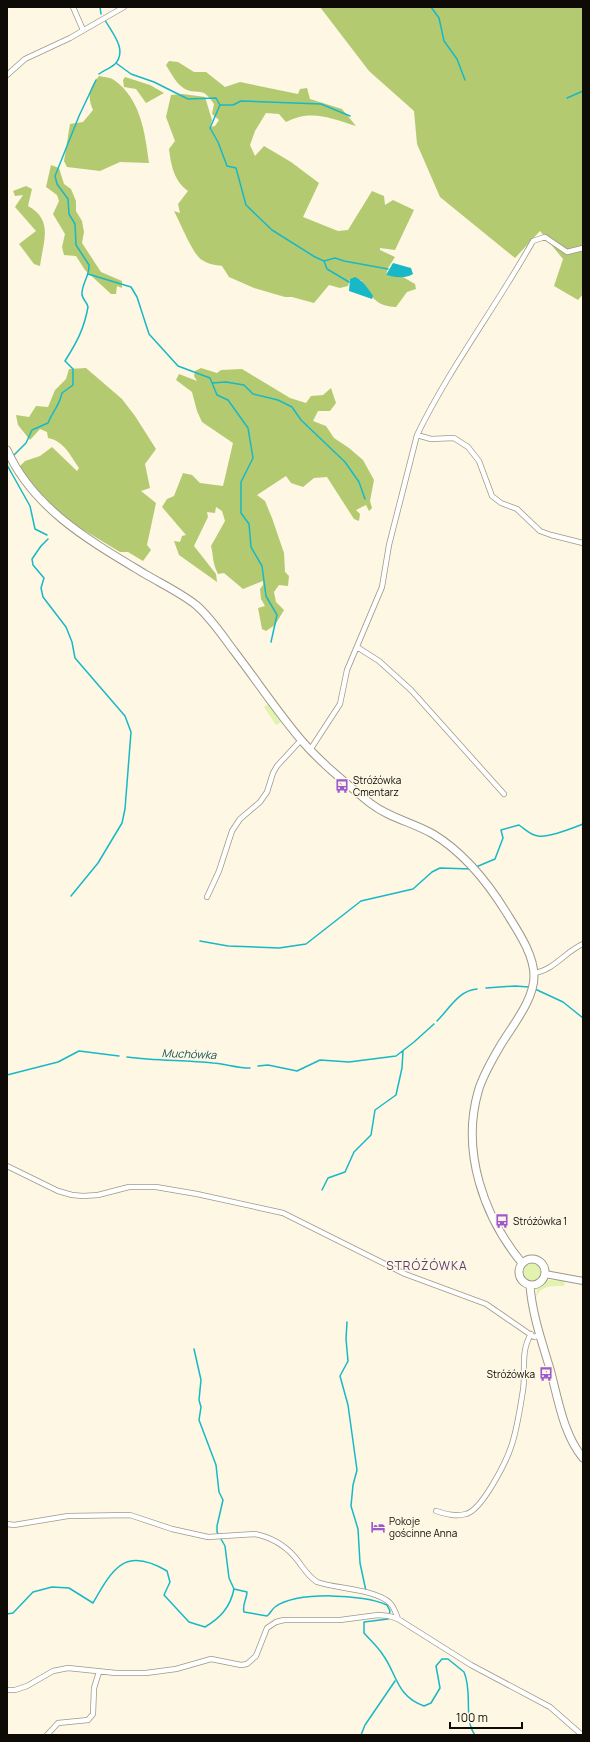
<svg xmlns="http://www.w3.org/2000/svg" width="590" height="1742" viewBox="0 0 590 1742" font-family="Manrope,sans-serif">
  <style>
    .green { fill: #e1f3af }
    .forest { fill: #b4ca70 }
    .water { fill: #18b8c6 }
    .lines { fill: none; stroke-linecap: round; stroke-linejoin: round }
    .stream { stroke: #18b8c6; stroke-width: 1.5 }
    .minor-casing { stroke: #9f9988; stroke-width: 6 }
    .tertiary-casing { stroke: #9f9988; stroke-width: 8 }
    .secondary-casing { stroke: #9f9988; stroke-width: 9 }
    .minor { stroke: #fff; stroke-width: 4.5 }
    .tertiary { stroke: #fff; stroke-width: 6 }
    .secondary { stroke: #fff; stroke-width: 7 }
    .labels { text-anchor: middle; stroke-width: 3; stroke-linejoin: round; paint-order: stroke }
    .poi-label { font-size: 10px; fill: #0e0b06; stroke: #fdf7e4; text-anchor: start }
    .water-label { font-size: 11px; font-style: italic; fill: #124f54; stroke: #fdf7e4 }
    .quarter-label { font-size: 12px; letter-spacing: 1px; fill: #5b3a74; stroke: #fdf7e4 }
  </style>
  <rect width="100%" height="100%" fill="#fdf7e4"/>
  <!-- green -->
  <path class="green" d="M268,704L281,722L276,725L264,707Z
    M523 1272a9 9 0 1 1 18 0a9 9 0 1 1-18 0Z
    M549,1280L565,1281L564,1286C553,1286 539,1285 536,1299L537,1288Z"/>
  <!-- forest -->
  <path class="forest" d="M320,7H583V294L578,300L554,286L563,259L540,231L515,258L440,197L417,144L414,111L369,71Z
    M169,61L178,62L194,72H206L225,87L240,82L298,94L300,89L307,88L310,99L342,109L356,126C331,118 311,109 286,122L279,114L266,113L255,131L250,145L255,156L264,146L291,162L319,183L303,217L338,231L348,230L372,191L384,196L385,205L393,200L414,210L395,250L380,248V250L395,257L388,268L386,275L403,277L415,284L416,289L407,292L396,307C375,306 372,297 361,280L350,279L348,286L340,288L329,285L314,303L292,297H285L254,288L229,277L222,266C215,265 208,264 202,260C193,255 180,222 174,211L180,213L178,204L188,191C174,181 171,165 169,149L175,141L166,117L171,95L183,94L205,97L212,120L210,127L215,126L219,120L212,114L214,104C202,86 201,95 187,90C177,86 171,73 166,65Z
    M99,76C103,77 110,77 114,80C141,99 145,133 149,163L120,162L100,171L67,167L64,161L70,124L83,122L93,110C87,96 89,88 99,76Z
    M125,77L150,85L164,93L146,103L136,89L124,87L123,80Z
    M51,165L59,168L64,184L71,189L76,201V211L82,221L84,232L82,243L101,272L122,281V288L117,286L116,294H111L85,270L76,256L64,255L62,247L65,234L53,214L59,201L57,195L46,187Z
    M26,186L32,189L28,206C54,220 43,242 40,266L34,264L19,244L36,231L15,207L23,195L15,196L13,191Z
    M86,368L122,399L135,416L156,449L145,464L150,488L141,491L156,503L147,545L151,550L143,561L128,552H120L72,523L30,485L20,466L25,461L40,456L52,447L77,471L79,468C70,455 64,441 48,438L47,432L40,429L30,440L18,425L16,415L29,417L36,406L48,407L55,390L66,379L69,369Z
    M201,368L217,373L221,370L242,369L290,398L306,403L311,396L323,395L331,388L336,403L330,411H318L313,421L326,426L334,438L349,448L363,460L374,480L370,501L372,508L369,511L366,505L356,510L360,514L359,521L354,519L327,477L314,478L303,487L291,483L286,476L257,495L265,501L272,518L284,553L285,572L289,576L288,586L279,585L274,592L276,602L284,610L275,625L266,631L262,629L258,608L265,606L261,599L260,589L263,585V581L243,589L224,573L218,574C212,562 214,558 211,546L225,521L222,511L216,507L215,513L207,512L208,517L194,546L216,574L217,582L179,555L174,541L180,542L182,536L186,535L162,507L167,499L174,496L183,473L192,475L200,483L223,486L233,443L202,422L197,411L192,392L176,380L179,374L197,381L194,376L195,371Z"/>
  <!-- water -->
  <path class="water" d="M393,263L411,268L413,274C405,279 394,277 386,275Z
    M355,277C363,280 369,290 373,296L372,299L349,291L350,279Z"/>
  <g class="lines">
    <!-- stream -->
    <path class="stream" d="M100,7L101,14
      M431,7L439,18L444,41L457,59L465,80
      M116,63L131,74L154,82L188,99L216,98L220,105L210,128L218,142L227,166L236,168L246,205L272,230L315,257L324,261L335,258L344,261L388,269
      M99,74C104,70 111,68 115,64C128,50 112,33 105,20
      M567,98L583,91
      M220,105H233L241,101L321,104L350,116
      M324,261L327,269L349,282
      M88,274L131,287L137,297L149,334L178,366L210,378L217,395L228,400L248,428L253,458L241,482V513L249,524L251,547L262,566L266,596L277,615L271,642
      M212,383L226,382L244,385L253,394L278,400L292,407L301,420L345,462L359,482L365,499
      M14,455L26,443L32,430L48,423C53,410 59,407 62,393L73,385V369L65,361C77,342 84,329 88,307C87,302 83,300 82,295C81,285 90,275 89,265L76,245L75,224L69,214L68,199L57,184L55,176L79,116L96,80
      M7,465L30,506L35,529L47,535
      M48,539L41,546L32,559L33,565L44,578L41,588L43,597L66,627L72,642L75,658L125,716L131,732L125,809L122,823L98,863L71,896
      M476,867L495,859L503,838L501,830L519,825C525,829 530,835 538,836C548,838 573,828 583,824
      M200,941L228,946L279,948L306,944L361,901L413,889L432,872L440,868L471,869
      M486,988L515,986L529,987
      M535,989L563,1002L583,1018
      M437,1021C449,1009 459,990 477,989
      M127,1057C156,1061 184,1060 213,1063C226,1064 237,1068 250,1068
      M258,1066L268,1065L297,1071L320,1060L349,1062L396,1056L414,1042L434,1024
      M7,1075L58,1062L79,1051L119,1056
      M322,1190L328,1178L345,1172L354,1152L371,1135L375,1110L396,1095L402,1068L403,1051
      M347,1322L346,1339L348,1361L340,1376L348,1405L357,1470L353,1485L351,1506L358,1529L360,1563L366,1591
      M194,1349L201,1380L199,1400L201,1407L199,1420L216,1465L219,1492L223,1500L217,1526V1532L225,1546L229,1578L234,1589
      M7,1614L13,1613L33,1592L52,1587L69,1588L93,1603C113,1568 125,1546 167,1571L170,1582L164,1595L189,1622L205,1627C220,1618 230,1608 234,1589L247,1592C247,1599 242,1604 244,1612L267,1616C270,1614 272,1609 275,1607C297,1591 364,1594 387,1605L390,1611L388,1619L364,1622V1633C370,1640 378,1647 383,1655C397,1674 396,1696 424,1706L431,1703L440,1688L436,1666L442,1659H448L464,1672C473,1692 463,1719 475,1735
      M361,1735L365,1725L395,1681
      M490,1735H495"/>
    <defs>
      <path id="minor" d="M73,7L83,30
        M7,75L25,59L70,38L124,7
        M417,435L431,439L454,438L468,447L479,461L492,496L501,503L517,509L540,531L551,535L583,543
        M357,647L379,661L411,690L504,794
        M310,750L340,704L347,670L382,587L389,545L417,435C450,367 496,307 533,241L545,237L567,252L583,248
        M207,897L219,871L232,831L240,819L260,802L267,792L273,773L277,766L301,740
        M534,973C553,971 566,951 583,944
        M7,1166L58,1191L72,1195L83,1196L98,1195L129,1187H156L197,1194L283,1213L405,1274L486,1304L534,1337L540,1335
        M436,1511C446,1514 456,1517 466,1514C482,1510 506,1462 511,1447C517,1430 520,1409 523,1390C526,1371 520,1352 531,1334
        M7,1524L14,1525L68,1516L130,1515L172,1529L208,1537L255,1534C270,1537 284,1545 294,1556C302,1565 306,1575 317,1582C337,1589 375,1589 390,1603C394,1607 396,1613 398,1619
        M7,1690H15L27,1686L53,1671L68,1668L116,1673H146L176,1669L211,1659L241,1665L247,1664L256,1656L267,1628L276,1622L284,1620H340L378,1615L389,1616L398,1619L471,1665L550,1707L582,1735
        M47,1735L58,1723L88,1720L93,1714L94,1688L99,1672"/>
      <path id="tertiary" d="M545,1274L583,1281"/>
      <path id="secondary" d="M7,450C34,510 92,542 145,574C162,584 181,593 196,605C211,618 222,635 234,651C257,681 278,713 302,741C322,764 347,784 370,803C389,818 412,822 433,834C463,852 488,883 506,912C517,930 534,954 534,976C534,1001 511,1027 499,1048C491,1062 482,1077 478,1092C461,1152 484,1217 522,1263
        M519 1272a13 13 0 1 1 26 0a13 13 0 1 1-26 0Z
        M530,1285C532,1314 542,1342 550,1369C558,1398 563,1434 583,1458"/>
    </defs>
    <!-- minor casing -->
    <use href="#minor" class="minor-casing"/>
    <!-- tertiary casing -->
    <use href="#tertiary" class="tertiary-casing"/>
    <!-- secondary casing -->
    <use href="#secondary" class="secondary-casing"/>
    <!-- minor -->
    <use href="#minor" class="minor"/>
    <!-- tertiary -->
    <use href="#tertiary" class="tertiary"/>
    <!-- secondary -->
    <use href="#secondary" class="secondary"/>
  </g>
  <!-- icons -->
  <defs>
    <symbol id="bus-bare" viewBox="-9 -9 18 18"><path d="M-5-6H5V4H4V6H2V4H-2V6H-4V4H-5ZM-3.5-4V0h7V-4ZM-3.5 1.2v1.5H-2V1.2ZM2 1.2v1.5H3.5V1.2Z" fill="#9d59ce" stroke="#fdf7e4" stroke-width="2.5" paint-order="stroke"/></symbol>
    <symbol id="hotel-bare" viewBox="-9 -9 18 18"><path d="M-6-4.5h1.5V1H6V5H4.5V3h-9V5H-6ZM-4 0a1.8 1.8 0 1 1 3.6 0ZM.5 0V-2.5h3Q6-2.5 6 0Z" fill="#9d59ce" stroke="#fdf7e4" stroke-width="2.5" paint-order="stroke"/></symbol>
  </defs>
  <g fill-rule="evenodd">
    <use href="#bus-bare" x="332" y="776" width="20" height="20"/>
    <use href="#bus-bare" x="492" y="1211" width="20" height="20"/>
    <use href="#bus-bare" x="536" y="1364" width="20" height="20"/>
    <use href="#hotel-bare" x="368" y="1517" width="20" height="20"/>
  </g>
  <g class="labels">
    <!-- poi labels -->
    <g class="poi-label">
      <text x="353" y="784">Stróżówka<tspan x="353" dy="12">Cmentarz</tspan></text>
      <text x="513" y="1225">Stróżówka 1</text>
      <text x="535" y="1378" text-anchor="end">Stróżówka</text>
      <text x="389" y="1525">Pokoje<tspan x="389" dy="12">gościnne Anna</tspan></text>
    </g>
    <!-- water labels -->
    <g class="water-label">
      <text transform="translate(189 1054) rotate(2)" y="4">Muchówka</text>
    </g>
    <!-- quarter labels -->
    <g class="quarter-label">
      <text x="427" y="1270">STRÓŻÓWKA</text>
    </g>
  </g>
  <!-- border -->
  <rect width="590" height="1742" fill="none" stroke="#0e0b06" stroke-width="16"/>
  <!-- scale -->
  <path d="M450 1722v6h72v-6" fill="none" stroke="#0e0b06" stroke-width="2"/>
  <text x="456" y="1722" font-size="12" fill="#0e0b06" stroke="#fdf7e4" stroke-width="3" paint-order="stroke">100 m</text>
</svg>
